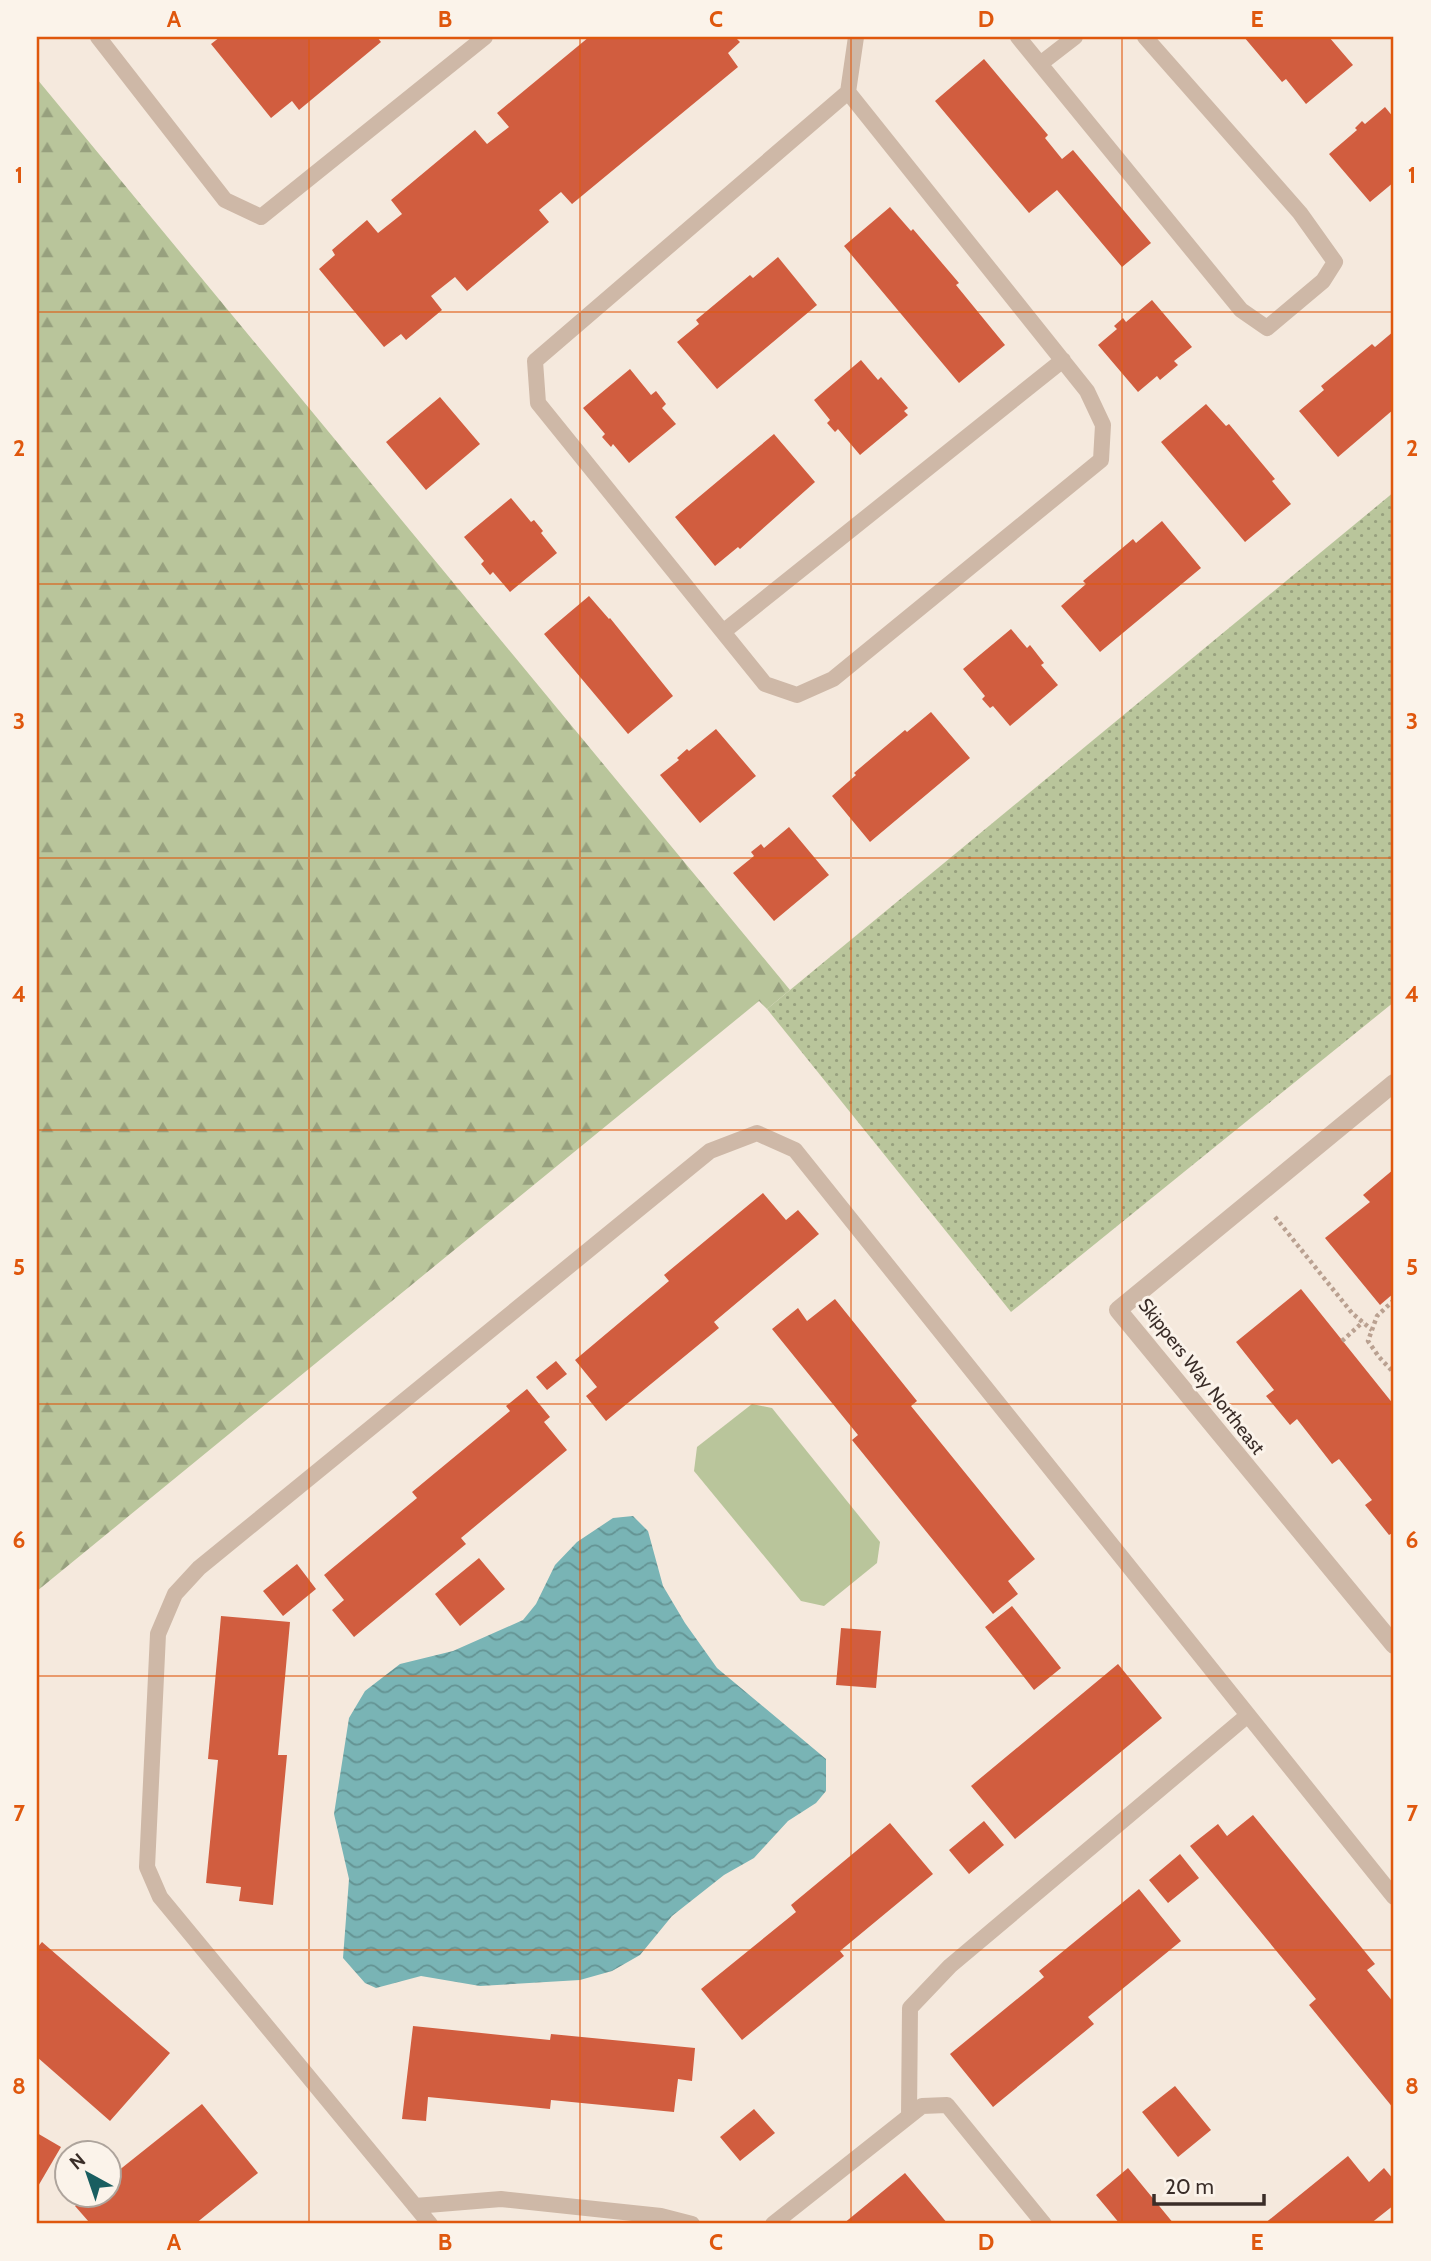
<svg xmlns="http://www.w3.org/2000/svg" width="1431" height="2261" viewBox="0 0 1431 2261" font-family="Cabin,sans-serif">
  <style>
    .grass { fill: url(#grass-dots) }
    .forest { fill: url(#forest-firs) }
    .pitch { fill: #b9c59b }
    .water { fill: url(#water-waves) }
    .building { fill: #d15d3f }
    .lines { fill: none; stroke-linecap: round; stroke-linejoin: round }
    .path { stroke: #baa191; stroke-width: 4.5; stroke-dasharray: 3.5 3.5; stroke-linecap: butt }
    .service { stroke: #ceb8a7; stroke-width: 16 }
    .minor { stroke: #ceb8a7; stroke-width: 18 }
    .grid { fill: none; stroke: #df570d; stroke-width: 2; stroke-opacity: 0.55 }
    .labels { text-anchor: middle; stroke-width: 6; stroke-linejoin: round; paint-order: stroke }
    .street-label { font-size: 19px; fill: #3a2d28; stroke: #fbf3ea }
    .neatline { fill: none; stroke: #df570d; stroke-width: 2.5 }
    .grid-label { font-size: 23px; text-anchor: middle; font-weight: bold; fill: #df570d }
  </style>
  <defs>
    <pattern id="grass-dots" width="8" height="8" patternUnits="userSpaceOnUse" patternTransform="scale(1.75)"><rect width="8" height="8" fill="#b9c59b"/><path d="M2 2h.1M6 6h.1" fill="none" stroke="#97a07e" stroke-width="1.8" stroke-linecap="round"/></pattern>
    <pattern id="forest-firs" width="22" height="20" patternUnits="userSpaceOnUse" patternTransform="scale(1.75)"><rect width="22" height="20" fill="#b9c59b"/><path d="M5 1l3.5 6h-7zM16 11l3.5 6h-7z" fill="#97a07e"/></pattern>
    <pattern id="water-waves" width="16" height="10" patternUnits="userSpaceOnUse" patternTransform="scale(1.75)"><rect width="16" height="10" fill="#79b4b5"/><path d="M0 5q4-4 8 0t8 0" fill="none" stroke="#649393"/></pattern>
  </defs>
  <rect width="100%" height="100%" fill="#f5e9dd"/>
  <!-- grass -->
  <path class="grass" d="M1394,492V1002L1011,1312L767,1009Z"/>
  <!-- forest -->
  <path class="forest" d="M37,79L790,990L767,1009L759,1001L37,1591Z"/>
  <!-- pitch -->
  <path class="pitch" d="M752,1404L772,1408L880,1542L877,1563L824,1606L801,1601L694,1471L697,1447Z"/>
  <!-- water -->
  <path class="water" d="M633,1516L648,1531L663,1586L685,1623L717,1668L826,1759V1791L816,1803L788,1821L754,1858L724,1875L672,1916L640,1955L612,1971L580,1980L480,1986L421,1976L376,1988L365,1983L343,1958L349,1879L334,1814L349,1718L365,1691L400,1664L453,1651L523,1620L536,1604L555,1565L577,1542L613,1518Z"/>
  <!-- building -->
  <path class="building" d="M220,37H377L381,42L299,110L292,101L271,118L211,44Z
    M589,37H735L740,42L728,53L738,67L572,204L561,192L539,210L549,222L467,291L455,277L431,296L442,310L406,340L401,334L384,347L319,269L335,255L332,250L367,220L378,233L402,214L391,200L475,130L487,144L509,127L497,113Z
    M1244,37H1329L1353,65L1306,104L1286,79L1282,82Z
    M984,59L1048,135L1045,138L1062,159L1073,150L1151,243L1122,267L1057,190L1029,213L935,101Z
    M1385,107L1394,118V182L1370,202L1329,154L1357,130L1355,128L1362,121L1365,124Z
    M890,207L911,231L913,229L959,283L956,285L1005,345L959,383L844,246Z
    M778,257L817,305L717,389L677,342L699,324L696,320L750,275L753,278Z
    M1152,300L1192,347L1174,361L1178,365L1160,380L1157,376L1138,392L1098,345L1117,329L1114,326L1123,318L1126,322Z
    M1394,331V409L1338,457L1299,411L1324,390L1321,386L1372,344L1375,347Z
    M861,360L878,380L881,377L908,408L904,411L908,415L860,455L838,429L835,432L827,423L830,420L814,400Z
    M630,369L651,395L656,391L666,404L662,408L676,424L629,463L613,444L611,447L602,437L605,434L583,408Z
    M440,397L480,444L426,490L386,442Z
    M1206,404L1226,426L1229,424L1275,479L1272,481L1291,504L1245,542L1161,442Z
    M774,434L815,482L740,549L738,547L715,566L675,517Z
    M511,498L531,522L534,520L543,531L541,533L557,553L510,592L493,572L490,575L481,564L484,561L464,537Z
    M1162,521L1201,568L1100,652L1061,606L1086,584L1083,581L1133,539L1136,543Z
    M589,596L609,619L610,618L673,696L628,734L544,634Z
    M1011,629L1027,648L1030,645L1044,663L1041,665L1058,685L1010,726L993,706L990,708L982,699L985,696L963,669Z
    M931,712L970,758L870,842L832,796L856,775L854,773L905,730L907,732Z
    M716,729L756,776L700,823L660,775L679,760L677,758L687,749L689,751Z
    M789,827L829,875L774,921L733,873L754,856L751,852L761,844L764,848Z
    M1394,1169V1293L1380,1305L1325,1238L1370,1202L1363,1195Z
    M763,1193L786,1220L798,1210L819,1234L714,1322L719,1328L606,1421L586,1396L597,1387L575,1360L669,1281L664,1275Z
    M1301,1289L1394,1405V1532L1389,1535L1365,1505L1372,1500L1339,1459L1332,1464L1297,1419L1290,1425L1266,1396L1274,1390L1236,1342Z
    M835,1299L917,1401L911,1406L1035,1559L1008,1581L1018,1594L993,1614L852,1440L858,1435L772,1329L798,1308L807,1321Z
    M556,1361L567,1374L547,1390L536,1377Z
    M527,1389L550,1417L544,1422L567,1450L461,1538L466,1544L354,1637L332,1610L344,1600L324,1575L417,1498L412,1492L510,1411L506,1406Z
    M479,1558L505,1589L460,1626L435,1594Z
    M297,1564L316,1589L283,1616L263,1591Z
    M1012,1606L1061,1668L1034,1690L985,1627Z
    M221,1616L290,1622L278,1755H287L273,1905L239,1901L241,1887L206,1883L218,1760L208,1759Z
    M841,1628L881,1631L876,1688L836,1685Z
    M1118,1664L1162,1718L1015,1839L971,1786Z
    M1253,1815L1375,1964L1367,1970L1394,2003V2109L1309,2005L1316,1999L1190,1846L1218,1824L1227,1836Z
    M984,1821L1004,1845L969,1874L949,1850Z
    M890,1823L933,1874L840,1951L844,1956L742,2040L701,1989L796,1912L791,1905Z
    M1180,1854L1199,1878L1168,1903L1149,1880Z
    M1139,1889L1181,1941L1088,2017L1094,2024L993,2107L950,2054L1044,1977L1039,1971Z
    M42,1942L170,2053L110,2121L37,2057V1948Z
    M413,2026L550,2040L551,2034L695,2048L692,2081L678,2079L674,2112L551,2100L550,2109L428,2097L426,2121L402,2119Z
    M1175,2086L1211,2130L1178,2157L1142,2112Z
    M202,2104L258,2173L195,2224H87L89,2222L75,2206L89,2194H108V2179Z
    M754,2109L775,2133L740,2161L720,2137Z
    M37,2133L61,2147L37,2188Z
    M1348,2156L1369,2182L1384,2168L1394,2180V2205L1370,2224H1264Z
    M1128,2168L1174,2224H1120L1096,2195Z
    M905,2173L948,2224H843Z"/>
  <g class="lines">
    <!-- path -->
    <path class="path" d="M1275,1217L1352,1313L1372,1330
      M1394,1300L1377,1316L1368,1341L1379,1357L1394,1373
      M1342,1341L1363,1322"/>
    <!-- service -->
    <path class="service" d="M98,37L225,200L261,217L485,37
      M1018,37L1241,310L1267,328L1323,281L1335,262L1300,213L1145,37
      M1040,64L1075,37
      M848,92L1087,391L1103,425L1101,460L833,679L797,695L765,684L538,403L535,361L848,92L856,37
      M723,632L1063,360
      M909,2116L910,2008L950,1966L1248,1715
      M415,2206L501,2199L661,2216L692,2224
      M430,2224L160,1897L147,1867L158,1634L175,1594L199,1568L710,1151L757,1133L795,1150L1394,1897
      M773,2224L922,2106L947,2105L1044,2224"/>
    <!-- minor -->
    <path class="minor" d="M1394,1083L1118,1310L1394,1645"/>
  </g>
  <!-- grid -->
  <path class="grid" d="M309,37V2224M580,37V2224M851,37V2224M1122,37V2224M37,312H1394M37,584H1394M37,858H1394M37,1130H1394M37,1404H1394M37,1676H1394M37,1950H1394"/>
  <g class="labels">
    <!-- street labels -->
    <g class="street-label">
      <text transform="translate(1202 1376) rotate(52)" y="7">Skippers Way Northeast</text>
    </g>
  </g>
  <!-- border -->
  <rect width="1431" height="2261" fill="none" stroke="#fbf3ea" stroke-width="77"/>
  <!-- north arrow -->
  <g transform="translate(88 2174) rotate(320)"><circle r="33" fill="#fbf3ea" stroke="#aea49c" stroke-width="2"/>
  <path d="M0-5L12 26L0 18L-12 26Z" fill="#195e60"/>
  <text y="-10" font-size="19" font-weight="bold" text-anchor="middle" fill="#3a2d28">N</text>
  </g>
  <!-- scale -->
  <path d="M1154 2194v10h110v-10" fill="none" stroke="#3a2d28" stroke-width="3.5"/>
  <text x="1165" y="2194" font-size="21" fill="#3a2d28" stroke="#fbf3ea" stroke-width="5" paint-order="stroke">20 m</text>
  <rect x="38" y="38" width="1354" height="2184" class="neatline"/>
  <g class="grid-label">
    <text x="174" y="27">A</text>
    <text x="445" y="27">B</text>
    <text x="716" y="27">C</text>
    <text x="986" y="27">D</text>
    <text x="1257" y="27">E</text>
    <text x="19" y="183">1</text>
    <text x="1412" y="183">1</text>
    <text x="19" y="456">2</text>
    <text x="1412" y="456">2</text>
    <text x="19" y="729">3</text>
    <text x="1412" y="729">3</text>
    <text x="19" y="1002">4</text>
    <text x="1412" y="1002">4</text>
    <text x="19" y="1275">5</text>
    <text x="1412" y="1275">5</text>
    <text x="19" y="1548">6</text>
    <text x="1412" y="1548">6</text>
    <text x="19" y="1821">7</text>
    <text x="1412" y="1821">7</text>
    <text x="19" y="2094">8</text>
    <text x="1412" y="2094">8</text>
    <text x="174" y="2250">A</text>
    <text x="445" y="2250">B</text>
    <text x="716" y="2250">C</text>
    <text x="986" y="2250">D</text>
    <text x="1257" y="2250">E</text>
  </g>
</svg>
